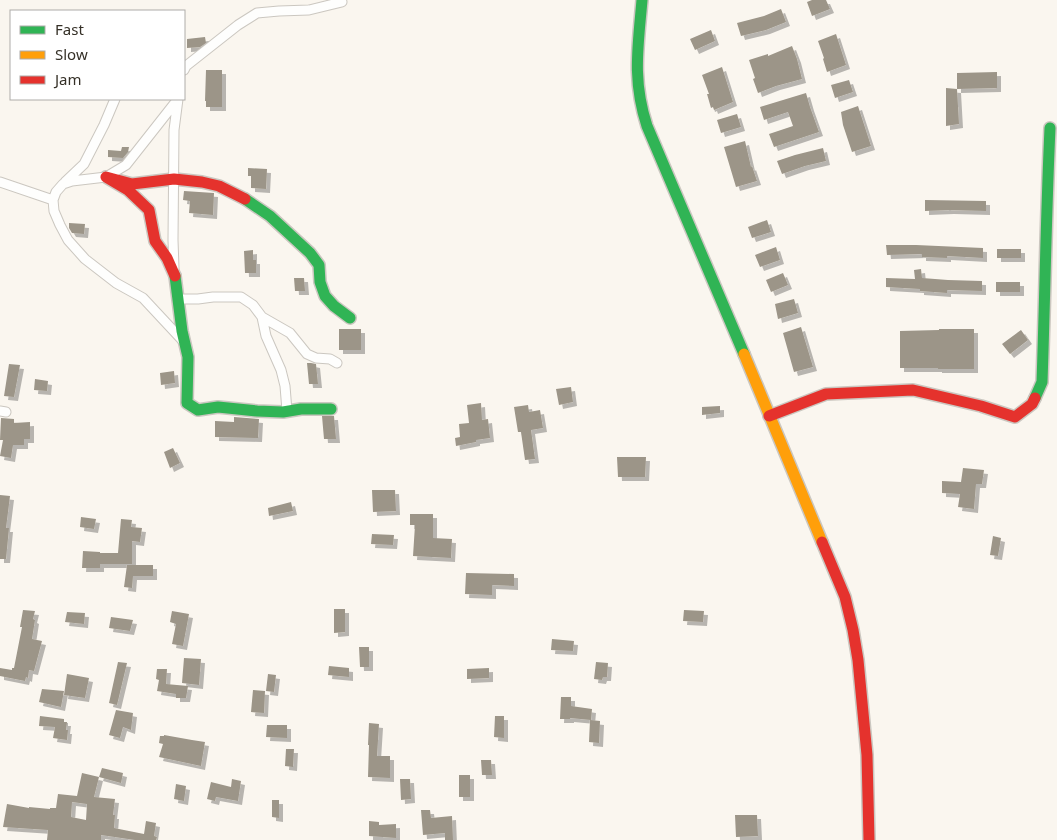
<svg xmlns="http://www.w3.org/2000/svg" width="1057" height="840" viewBox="0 0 1057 840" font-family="'Noto Sans',sans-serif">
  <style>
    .building { fill: #9c9588; fill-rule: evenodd; filter: url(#shadow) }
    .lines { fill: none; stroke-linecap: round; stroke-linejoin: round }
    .street-casing { stroke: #cbc7c0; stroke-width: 11 }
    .fast-casing { stroke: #cbc7c0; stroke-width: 14 }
    .slow-casing { stroke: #cbc7c0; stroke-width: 14 }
    .jam-casing { stroke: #cbc7c0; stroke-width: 14 }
    .street { stroke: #fefefd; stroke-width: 9 }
    .fast { stroke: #30b455; stroke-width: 11 }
    .slow { stroke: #ff9f0a; stroke-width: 11 }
    .jam { stroke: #e5322d; stroke-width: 11 }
  </style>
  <defs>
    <filter id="shadow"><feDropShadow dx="4" dy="4" stdDeviation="0" flood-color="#0004"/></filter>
  </defs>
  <rect width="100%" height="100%" fill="#faf6ef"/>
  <!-- building -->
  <path class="building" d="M812,0H826L830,9L812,16L807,2Z
    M781,9L786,22L766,30L741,36L737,23L764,16Z
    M711,30L715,41L695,50L690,39Z
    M836,34L846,65L827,72L823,59L824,58L818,41Z
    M205,37L206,43L200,47L187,48V39Z
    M792,46L797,59L802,79L776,86L758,93L753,79L755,78L749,60L768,54V56Z
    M722,67L733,102L714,110L713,107L711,108L707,94H709L702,75Z
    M206,70H222V107H206V101H205Z
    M997,72V88L957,89V73Z
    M849,80L853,92L835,98L831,85Z
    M946,88L957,89L959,124L946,126Z
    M806,93L810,107L819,132L774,147L769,134L793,126L788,112L764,120L760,107Z
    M858,106L871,146L852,152L843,125L841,112Z
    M737,114L741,127L721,133L717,120Z
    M745,141L751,167L752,166L757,181L736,187L724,147Z
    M122,147H129L128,152L123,158L108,157V150L121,151Z
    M823,148L826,161L805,166L782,174L777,161L795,155Z
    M248,168L267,169L266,189L251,188V176H248Z
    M184,191L214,193L213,215L189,213L190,201L183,200Z
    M925,200L986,201V211L950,210L925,211Z
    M767,220L771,232L752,238L748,227Z
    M69,223L85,224L84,234L72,233L69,228Z
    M886,245H916L983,248V258L947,256V258L922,257V254L887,255Z
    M776,247L780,260L760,267L755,255Z
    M997,249H1021V258H997Z
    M253,250V260H256V273H245L244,251Z
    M921,269L922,278L948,280L982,281V291L947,290V293L920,291V289L886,287V278L915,279L914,270Z
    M783,273L788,285L771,292L766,280Z
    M294,278H304L305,291H295Z
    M996,282H1020V292H996Z
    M794,299L798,313L778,319L775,304Z
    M801,327L813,367L794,372L783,333Z
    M339,329H361V350H339Z
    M939,329H974V369H938V368H900V331L939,330Z
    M1021,330L1028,340L1010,354L1002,344Z
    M307,363H311L316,364L318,384H309Z
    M9,364L20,365L14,397L4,396Z
    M174,371L175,383L161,385L160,373Z
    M35,379L48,381L47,391L34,390Z
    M571,387L573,402L559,405L556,389Z
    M481,403L482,420L488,419L490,438L476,440V442L456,446L455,438L460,437L459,424L469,423L467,405Z
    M528,405L529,412L540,410L543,428L531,430L535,459L525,460L521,432H518L514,407Z
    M720,406V413L702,415V407Z
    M322,416H334L336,439H324Z
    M234,417L259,419L258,438L215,437V421L234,422Z
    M1,418L14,419V423L30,422V439H24V445H13L11,458L0,456L3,440H0Z
    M173,448L180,463L170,468L164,452Z
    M617,457H646L645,477H618Z
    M963,468L984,470L982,484H976L974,509L958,507L960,494L942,493V481L961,482Z
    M372,490H395L396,511L373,512Z
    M0,495L10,496L6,528H9L6,559H0Z
    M291,502L293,511L269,516L268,508Z
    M410,514H433V538L452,539L451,558L413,556L415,525H410Z
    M81,517L96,519L94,529L80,527Z
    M121,519L132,520L131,527L142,528L140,542L132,541V564H100V568H82L83,551L100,552V553H118Z
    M372,534L394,535L393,545L371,544Z
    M993,536L1001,538L998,556L990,555Z
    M127,565H153V576H133L132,588L124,587Z
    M466,573L514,574V586L492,585V595L465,594Z
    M334,609H345V632L334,633Z
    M23,610L35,611L33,619L35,620L32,639L42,641L34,671L29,670L28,678L26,677L25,681L0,676V668L12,670V668H14L22,627H20Z
    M684,610L704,611L703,622L683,621Z
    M172,611L189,614L183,646L172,644L176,624L170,622Z
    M67,612L85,613L84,624L65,622Z
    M111,617L133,620L130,631L109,628Z
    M552,639L574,641L573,651L551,650Z
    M359,647H369V667H360Z
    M184,658L201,659L199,685L182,683Z
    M118,662L127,663L117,705L109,703Z
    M596,662L608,663L607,677H603L602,680L594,679Z
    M329,666L349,668V677L328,675Z
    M489,668V678L467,679V669Z
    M157,669H167L166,684L188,686L186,698H176V694L157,691L159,680L156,679Z
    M67,674L89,678L85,698L64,695Z
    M268,674L276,675L274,692L266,691Z
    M42,689L64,691L61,707L39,702Z
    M253,690L265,691L264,713L251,712Z
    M561,697H571V706L592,709L591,720L570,718V719H560Z
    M116,710L133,713L131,730L123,727L120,738L109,735Z
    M40,716L64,719V722H67L66,730H68L67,740L53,738L55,727L39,726Z
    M495,716H504V738L494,737Z
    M590,720L600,721L599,743L589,742Z
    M369,723L379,724L377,756H390V778L368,777L369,745H368Z
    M267,725H287V738L266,737Z
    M164,735L192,740L205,742L201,766L159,757L163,744L159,743L160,736H164Z
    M286,749H294L293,767L285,766Z
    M481,760H491L492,775H482Z
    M102,768L123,773L121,783L99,777Z
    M82,773L99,777L94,797L115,799L113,815H115L114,828L144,834L146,821L156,823L154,836L157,837L156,840H135L101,835V840H47L48,830L3,827L7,804L29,808V807L50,809V808H56L58,794L77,796ZM72,802L87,804L86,820L71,817Z
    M459,775H470V797H459Z
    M232,779L241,781L238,801L216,797L215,801L207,799L211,782L231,787Z
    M400,779H410L411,799L401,800Z
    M176,784L186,786L184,801L174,799Z
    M272,800H279V818L272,817Z
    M421,810H430L431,818L452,816L453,840H445V833L423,835Z
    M735,815H757L758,836L736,837Z
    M369,821L379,822V825L396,824V838L369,836Z"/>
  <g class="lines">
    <defs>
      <path id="street" d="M184,70L186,66L238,25L257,13L279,11L309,10L342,2
        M178,99L126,165L106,177L72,181L63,184L56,192L53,200L54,211L60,225L68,240L85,259L116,283L143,298L184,342
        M0,182L53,200
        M65,182L84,164L104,125L115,99
        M174,268L173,240L174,130L178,99
        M178,299H198L213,297H241L253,305L262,317L266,336L281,370L285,386L287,411
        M262,317L290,333L307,354L316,358L330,359L337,363
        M0,411L6,412"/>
      <path id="fast" d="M642,0C638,47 632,80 647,126L744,354
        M245,199L270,216L310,253L319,265L320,282L325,296L334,306L350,318
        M175,276L182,331L188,357L187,403L198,410L218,407L257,411L283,412L301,409H331
        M1035,398L1042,382C1045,297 1046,213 1050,128"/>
      <path id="slow" d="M744,354L822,542"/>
      <path id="jam" d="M175,276L167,258L155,241L149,210L128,190L106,177L132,184L174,179L202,182L219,186L245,199
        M769,416L826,394L913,390L981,406L1015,417L1032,404L1035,398
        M822,542L845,597L853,630L858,660L867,755L869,840"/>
    </defs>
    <!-- street casing -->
    <use href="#street" class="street-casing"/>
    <!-- fast casing -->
    <use href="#fast" class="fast-casing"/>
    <!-- slow casing -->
    <use href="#slow" class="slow-casing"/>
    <!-- jam casing -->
    <use href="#jam" class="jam-casing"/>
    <!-- street -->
    <use href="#street" class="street"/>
    <!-- fast -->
    <use href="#fast" class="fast"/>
    <!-- slow -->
    <use href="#slow" class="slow"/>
    <!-- jam -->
    <use href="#jam" class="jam"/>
  </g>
  <!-- legend -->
  <rect x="10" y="10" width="175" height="90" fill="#ffffff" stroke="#aeaca9"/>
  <rect x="20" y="26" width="25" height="8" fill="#30b455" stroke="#aeaca9"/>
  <text x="55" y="35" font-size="15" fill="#353027">Fast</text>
  <rect x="20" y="51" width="25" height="8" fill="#ff9f0a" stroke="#aeaca9"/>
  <text x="55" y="60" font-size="15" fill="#353027">Slow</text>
  <rect x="20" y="76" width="25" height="8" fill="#e5322d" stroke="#aeaca9"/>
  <text x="55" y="85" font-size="15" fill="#353027">Jam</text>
</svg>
